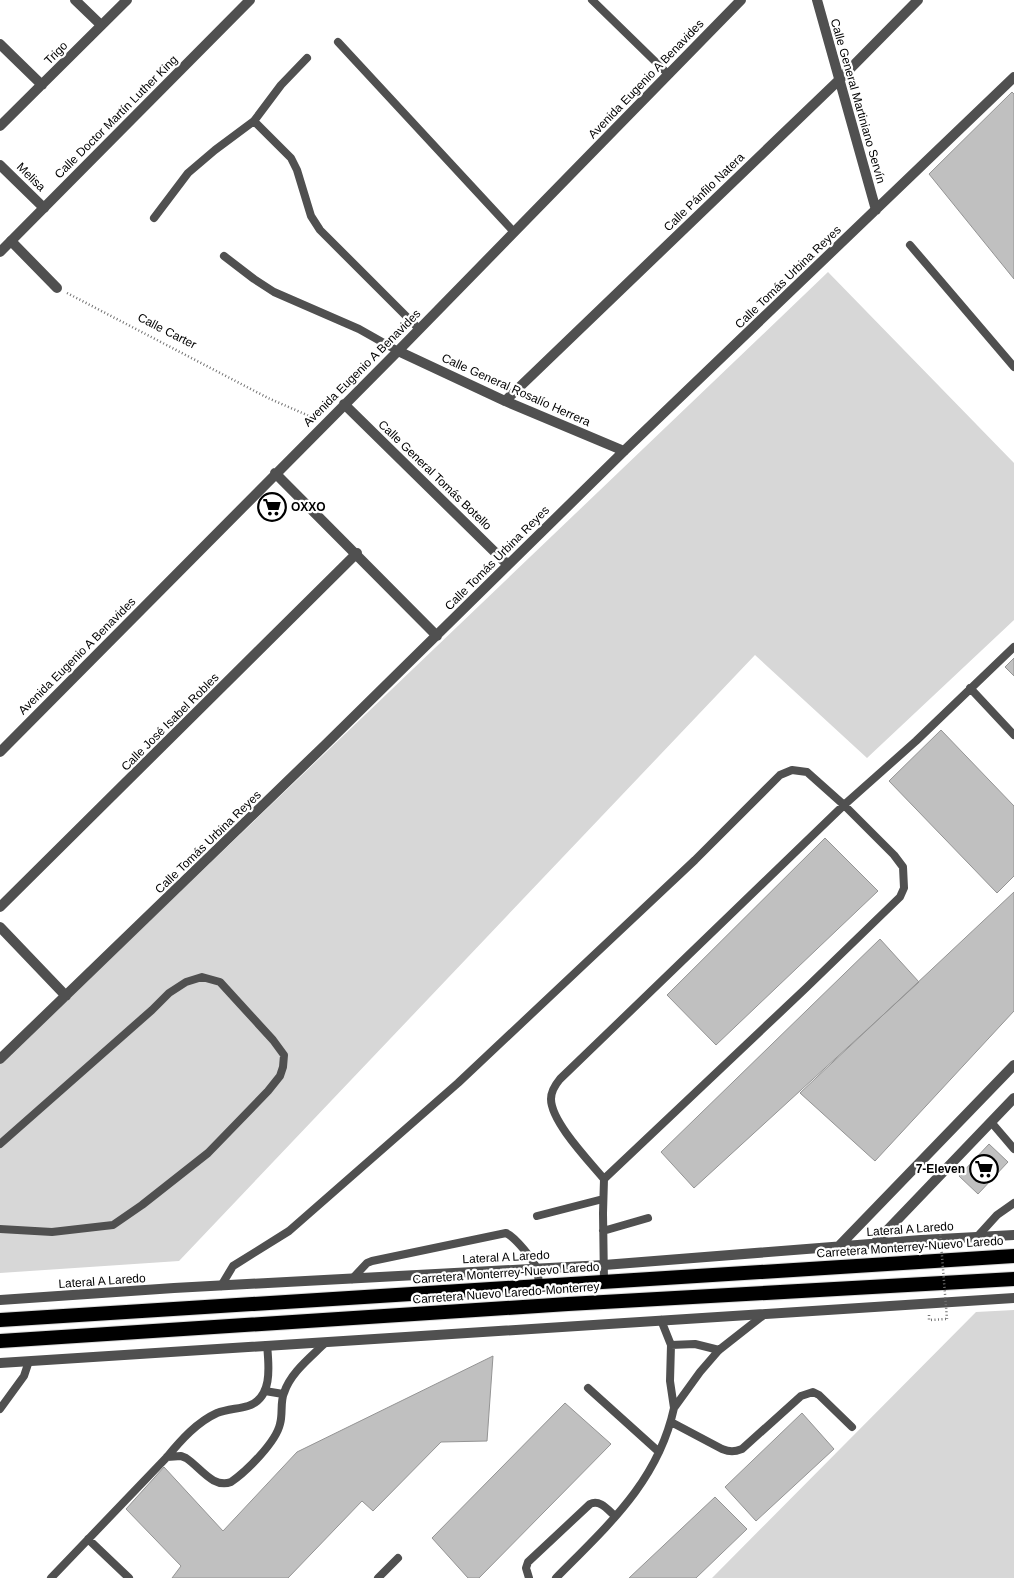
<svg xmlns="http://www.w3.org/2000/svg" width="1014" height="1578" viewBox="0 0 1014 1578" font-family="Helvetica,sans-serif">
  <style>
    .green { fill: #d7d7d7 }
    .building { fill: #c0c0c0; stroke: #949494 }
    .lines { fill: none; stroke-linecap: round; stroke-linejoin: round }
    .trunk-casing { stroke: #dbdbdb; stroke-width: 16 }
    .path { stroke: #727272; stroke-width: 2.5; stroke-dasharray: 1 2.5; stroke-linecap: butt }
    .service { stroke: #505050; stroke-width: 8 }
    .minor { stroke: #505050; stroke-width: 10 }
    .tertiary { stroke: #505050; stroke-width: 10 }
    .trunk { stroke: #000; stroke-width: 14 }
    .path-bridge { stroke: #727272; stroke-width: 2.5; stroke-dasharray: 1 2.5; stroke-linecap: butt }
    .labels { text-anchor: middle; stroke-width: 4.5; stroke-linejoin: round; paint-order: stroke }
    .street-label { font-size: 12px; fill: #000; stroke: #fff }
    .poi-label { font-size: 12px; font-weight: bold; fill: #000; stroke: #fff; text-anchor: start }
  </style>
  <rect width="100%" height="100%" fill="#fff"/>
  <!-- green -->
  <path class="green" d="M828,272L1014,463V620L867,758L755,655L179,1261L0,1273V1064Z
    M1014,1310V1578H712L976,1312Z"/>
  <!-- building -->
  <path class="building" d="M1012,92L1014,94V279L929,174Z
    M1014,658V676L1005,667Z
    M941,730L1014,806V876L997,893L889,781Z
    M825,838L878,891L716,1045L667,995Z
    M1014,892V1011L875,1161L800,1093Z
    M880,939L919,982L694,1188L661,1152Z
    M989,1144L1008,1162L978,1194L959,1176Z
    M493,1356L487,1441L441,1442L373,1511L362,1501L288,1578H172L181,1566L126,1509L164,1467L223,1531L297,1452Z
    M565,1403L611,1444L479,1578H468L432,1538Z
    M802,1413L834,1449L756,1521L725,1487Z
    M715,1497L747,1529L696,1578H629Z"/>
  <g class="lines">
    <defs>
      <path id="trunk" d="M0,1320L1014,1256
        M0,1341L568,1304L1014,1279"/>
    </defs>
    <!-- trunk casing -->
    <use href="#trunk" class="trunk-casing"/>
    <!-- path -->
    <path class="path" d="M67,293L268,398L316,419
      M929,1315V1320L947,1319"/>
    <!-- service -->
    <path class="service" d="M592,0L668,74
      M338,42L514,232
      M307,58L281,85L254,121L291,158L297,170L311,216L320,230L419,329
      M154,218L188,173L215,150L254,121
      M910,245L1014,367
      M224,256L254,279L274,292L359,329L398,351
      M970,688L1014,735
      M991,1122L1014,1149
      M0,1144L152,1010L169,993L186,982L202,977L220,982L273,1040L284,1055L283,1067L280,1076L268,1091L208,1153L142,1205L113,1225L52,1232L0,1229
      M537,1216L603,1199
      M603,1231L648,1218
      M977,1237L997,1215L1014,1203
      M352,1279L367,1263L372,1261L506,1233C515,1237 535,1261 537,1270C539,1275 538,1281 539,1286
      M604,1282L603,1213L604,1179C590,1162 551,1122 551,1099C551,1091 555,1085 560,1079L844,805L894,855L903,867L904,888L900,897L806,988L604,1179
      M221,1286L233,1266L289,1231L458,1083L695,860L780,775L792,770L807,772L844,805L916,741L1014,647
      M661,1320L671,1345L670,1381L674,1408L700,1372L719,1350L765,1314
      M671,1345L695,1344L719,1350
      M588,1388L659,1452
      M265,1391L283,1394
      M0,1409L24,1376L29,1361
      M671,1422L722,1449C730,1452 734,1452 742,1449L801,1396L813,1392L819,1395L852,1427
      M167,1457L181,1456L186,1458C200,1467 213,1489 231,1482C247,1471 276,1442 280,1424C283,1414 280,1402 284,1393C290,1373 311,1357 325,1343
      M88,1539L129,1578
      M51,1578L167,1457C181,1440 197,1422 217,1413C227,1409 238,1409 248,1406C273,1398 269,1366 267,1345
      M378,1578L398,1558
      M529,1578L526,1568L528,1562L590,1504C600,1499 608,1510 615,1516
      M556,1578C607,1526 658,1482 674,1408"/>
    <!-- minor -->
    <path class="minor" d="M75,0L101,25
      M817,0L876,210
      M0,44L42,85
      M0,126L127,0
      M0,165L44,208
      M11,241L57,288
      M398,351L505,401L624,451
      M505,401L839,80L918,0
      M344,404L508,565
      M275,473L437,636
      M0,752L398,351L741,0
      M0,907L357,553
      M0,927L66,996
      M0,1059L325,745L624,451L1014,77"/>
    <!-- tertiary -->
    <path class="tertiary" d="M0,252L250,0
      M875,1243L1014,1098
      M839,1246L1014,1065
      M0,1300L174,1288L604,1265L921,1240L1014,1235
      M0,1363L1014,1298"/>
    <!-- trunk -->
    <use href="#trunk" class="trunk"/>
    <!-- path-bridge -->
    <path class="path-bridge" d="M940,1231L947,1319"/>
  </g>
  <!-- icons -->
  <defs>
    <symbol id="supermarket-ring" viewBox="-11 -11 22 22"><circle r="9.5" fill="#fff" stroke="#000" stroke-width="1.5"/><path d="M-6-5.5h2.5l.6 2H6L4.5 2H-2.5L-4.4-4H-6ZM-1.5 3.2a1.3 1.3 0 1 0 .1 0ZM3 3.2a1.3 1.3 0 1 0 .1 0Z" fill="#000"/></symbol>
  </defs>
  <g fill-rule="evenodd">
    <use href="#supermarket-ring" x="256" y="491" width="32" height="32"/>
    <use href="#supermarket-ring" x="968" y="1153" width="32" height="32"/>
  </g>
  <g class="labels">
    <!-- street labels -->
    <g class="street-label">
      <text transform="translate(56 53) rotate(-45)" y="4">Trigo</text>
      <text transform="translate(646 79) rotate(-46)" y="4">Avenida Eugenio A Benavides</text>
      <text transform="translate(858 101) rotate(74)" y="4">Calle General Martiniano Servín</text>
      <text transform="translate(116 117) rotate(-45)" y="4">Calle Doctor Martín Luther King</text>
      <text transform="translate(31 177) rotate(45)" y="4">Melisa</text>
      <text transform="translate(704 192) rotate(-44)" y="4">Calle Pánfilo Natera</text>
      <text transform="translate(788 277) rotate(-44)" y="4">Calle Tomás Urbina Reyes</text>
      <text transform="translate(167 331) rotate(27)" y="4">Calle Carter</text>
      <text transform="translate(362 368) rotate(-45)" y="4">Avenida Eugenio A Benavides</text>
      <text transform="translate(516 390) rotate(24)" y="4">Calle General Rosalío Herrera</text>
      <text transform="translate(435 475) rotate(44)" y="4">Calle General Tomás Botello</text>
      <text transform="translate(497 558) rotate(-45)" y="4">Calle Tomás Urbina Reyes</text>
      <text transform="translate(77 656) rotate(-45)" y="4">Avenida Eugenio A Benavides</text>
      <text transform="translate(170 722) rotate(-45)" y="4">Calle José Isabel Robles</text>
      <text transform="translate(208 842) rotate(-44)" y="4">Calle Tomás Urbina Reyes</text>
      <text transform="translate(910 1229) rotate(-4)" y="4">Lateral A Laredo</text>
      <text transform="translate(910 1247) rotate(-4)" y="4">Carretera Monterrey-Nuevo Laredo</text>
      <text transform="translate(506 1257) rotate(-3)" y="4">Lateral A Laredo</text>
      <text transform="translate(506 1273) rotate(-4)" y="4">Carretera Monterrey-Nuevo Laredo</text>
      <text transform="translate(102 1281) rotate(-4)" y="4">Lateral A Laredo</text>
      <text transform="translate(506 1293) rotate(-4)" y="4">Carretera Nuevo Laredo-Monterrey</text>
    </g>
    <!-- poi labels -->
    <g class="poi-label">
      <text x="291" y="511">OXXO</text>
      <text x="965" y="1173" text-anchor="end">7-Eleven</text>
    </g>
  </g>
</svg>
